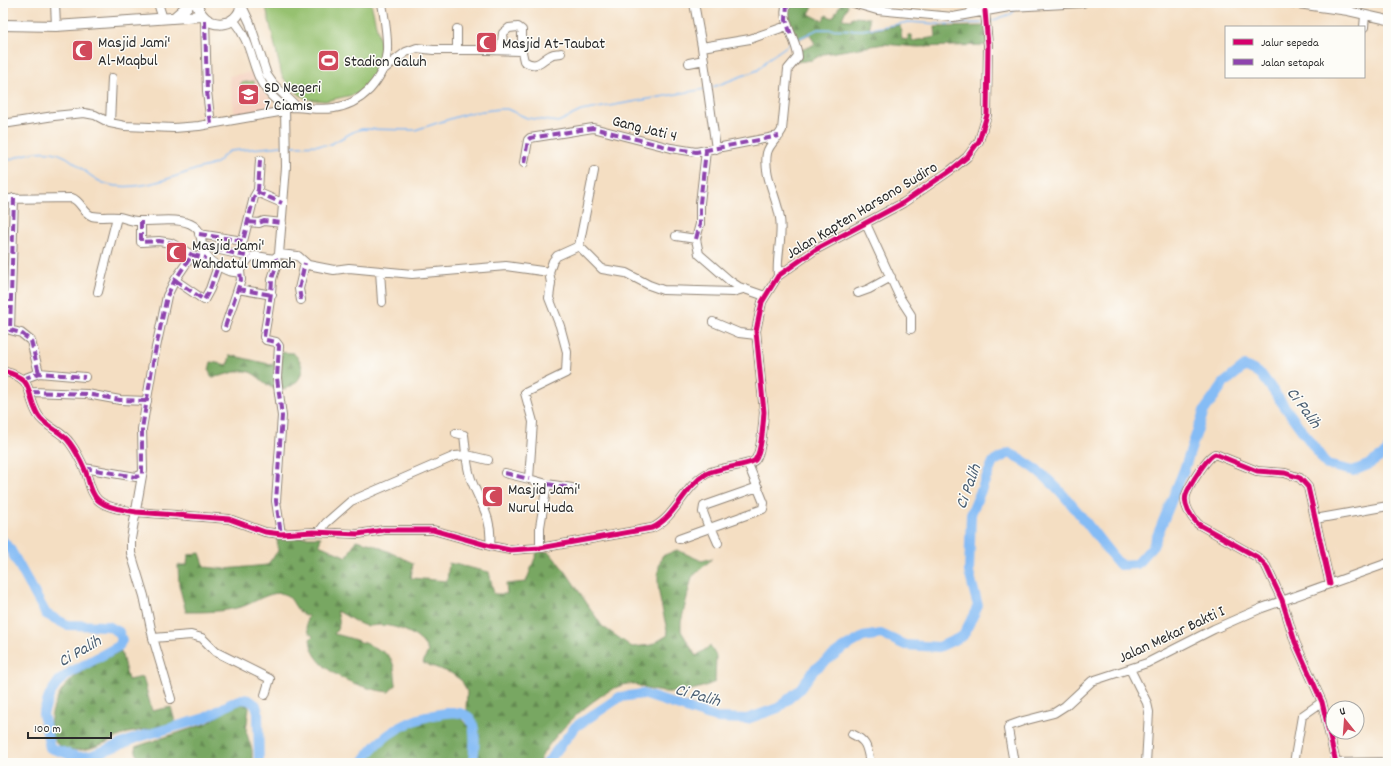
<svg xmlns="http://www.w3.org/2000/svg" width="1391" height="766" viewBox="0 0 1391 766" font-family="Dekko,sans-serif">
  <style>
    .built { fill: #f5d3c1 }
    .forest { fill: url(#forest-firs); stroke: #526946 }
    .garden { fill: #96c16f; stroke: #60764d }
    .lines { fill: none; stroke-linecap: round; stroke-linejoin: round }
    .stream { stroke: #85bcf5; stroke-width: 1.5 }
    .river { stroke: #85bcf5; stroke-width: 10 }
    .minor-casing { stroke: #908476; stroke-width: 10 }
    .major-casing { stroke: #908476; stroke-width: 12 }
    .minor { stroke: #fff; stroke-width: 8 }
    .major { stroke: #fff; stroke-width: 10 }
    .quiet { stroke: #8e44ad; stroke-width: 4; stroke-dasharray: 8 4; stroke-linecap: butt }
    .cycleway-casing { stroke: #fdfcf7; stroke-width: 8 }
    .cycleway { stroke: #d6006c; stroke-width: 5 }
    .labels { text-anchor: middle; stroke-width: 3; stroke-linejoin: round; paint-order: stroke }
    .poi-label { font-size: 16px; fill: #2b2b2b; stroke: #fdfcf7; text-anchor: start }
    .street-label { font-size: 16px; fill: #2b2b2b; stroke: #fdfcf7 }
    .water-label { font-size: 17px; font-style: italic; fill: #4a5e72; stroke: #fdfcf7 }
  </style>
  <defs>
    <pattern id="forest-firs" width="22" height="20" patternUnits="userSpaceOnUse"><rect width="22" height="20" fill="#78a762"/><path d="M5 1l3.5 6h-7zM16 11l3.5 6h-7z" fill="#638851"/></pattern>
  </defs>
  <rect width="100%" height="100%" fill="#fdfcf7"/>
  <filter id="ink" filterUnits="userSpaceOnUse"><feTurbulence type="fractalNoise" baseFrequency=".025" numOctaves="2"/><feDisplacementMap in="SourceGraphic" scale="8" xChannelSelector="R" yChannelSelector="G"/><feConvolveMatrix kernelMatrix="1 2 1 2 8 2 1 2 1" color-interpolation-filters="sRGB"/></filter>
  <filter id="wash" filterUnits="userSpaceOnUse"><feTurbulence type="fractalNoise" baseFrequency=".012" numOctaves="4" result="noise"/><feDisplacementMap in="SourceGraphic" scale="16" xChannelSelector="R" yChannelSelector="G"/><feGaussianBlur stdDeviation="0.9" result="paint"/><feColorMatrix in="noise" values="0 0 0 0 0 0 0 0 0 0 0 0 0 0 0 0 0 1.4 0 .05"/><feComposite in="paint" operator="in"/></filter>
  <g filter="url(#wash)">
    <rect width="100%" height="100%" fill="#f4dec2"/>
    <!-- built -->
    <path class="built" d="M253,72L261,89L272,100L273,109L235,115L229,76Z"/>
    <!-- forest -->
    <path class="forest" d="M789,3H810L813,6L809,14L823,21L826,15L833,18L841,3L848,5L842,19L851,20L852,17L869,18L870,30L900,25L902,39L908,40V35H912V41L936,37L935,27L987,26L988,45L917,47L884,44L823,54L812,60L797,62L799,51L815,44L810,34L795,41L787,8Z
      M276,352L293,353C298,357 301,361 302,368C302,375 299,380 294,384C271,402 262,372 245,371C234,370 224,377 211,377L209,370L211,362L228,365L230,355L273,365Z
      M300,537H321L319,545L347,557L356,540L372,544L413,563L411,578L447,581L449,563L489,572L494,594H507L506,584L526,582L538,550L549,552L566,572L602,626L632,647L651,645L668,635C663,608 652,582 662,556L677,550L702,561L713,558L692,577L681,622V631L696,656L710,646L716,656L715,682C693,692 671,695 647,689C642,688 638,684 633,684C607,680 545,740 539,763H478V736L476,723L466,708L467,692L462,681L451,673L423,663L428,651C421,635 399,626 381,625C375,625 369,627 363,625C353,622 346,614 336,611C341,618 340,627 334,634C346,636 386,649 391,659C395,667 395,676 396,684L389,692C361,689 312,672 310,639L313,636C306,632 305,623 308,616C293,612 295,598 284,594C272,590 255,602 244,606C225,612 206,612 186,612L179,585L178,565H187L188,555L200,553L205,567L225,569L267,565L278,551L277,538Z
      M121,651L128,680L143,677L152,711L171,707L176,725C160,728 144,729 128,733C111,739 95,750 77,750C36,751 50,700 69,682C82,668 104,659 121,651Z
      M239,704H246L249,707L246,731L252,750V763H139L135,747L208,723L231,707Z
      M452,715C477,721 470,742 469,763H366C377,744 400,726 421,720C431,717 442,717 452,715Z"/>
    <!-- garden -->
    <path class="garden" d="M265,3H371L382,51L380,69L370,82L357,94L325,101L306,99L292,89L282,76Z
      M254,81L257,99L244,101L241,83Z"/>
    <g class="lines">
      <!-- stream -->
      <path class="stream" d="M988,22L1011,14L1015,10
        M796,40L818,29L863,30L909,22L939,24L982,23
        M710,88L758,70L768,59L791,43
        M288,146L329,145L355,131L362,129L415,130L469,113L499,109H507L527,118L558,122L581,111L705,89
        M3,162C26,153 51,144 72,161C87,172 97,184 116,186C144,189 171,178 197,169C202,167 209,167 214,164C221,161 223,154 230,151L282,146"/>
      <!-- river -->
      <path class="river" d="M3,541L10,549L46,614L67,625L108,626L119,632L122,640L119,646L71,672L59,681L50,694L43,714L50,748L78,757L91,756L139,737L205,718L230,704L242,699L249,700L256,705L258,712L259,763
        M362,763C381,733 412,717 446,713C455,712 466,712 471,720C477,731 474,751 473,763
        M547,763L575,727L620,697L643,694L716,718L747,719L778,708L799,690L814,670L842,649L863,637L881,634L905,645L939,647L963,636L978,606L969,572L971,514L993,462L1009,453C1058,475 1086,526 1120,565L1137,564L1153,546L1184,470L1204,411L1224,383L1245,366L1261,374L1327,465L1353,471L1368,465L1388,452V449"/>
    </g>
  </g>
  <g filter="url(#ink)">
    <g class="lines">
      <defs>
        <path id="minor" d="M55,3L56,26
          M158,3L163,19
          M694,3L702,47L750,39L787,26
          M853,3L877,10L953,17L1009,7L1083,3
          M1291,3L1348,11L1388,20
          M242,6L250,23L267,75L274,85L296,106
          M1348,11L1350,3
          M969,14L973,9L975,3
          M205,20L207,92L211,124
          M233,20C260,51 246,81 285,107C302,106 318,111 334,108C348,106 360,99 369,90C395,62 387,36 382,3
          M1364,27L1365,15
          M457,29V49
          M702,47L716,149
          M501,50L503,33L509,28L518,27L522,30V52
          M689,63L704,60
          M384,69L406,52L417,48L433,50H488L520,51L522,52L524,61C538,70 542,59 551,55C554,53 558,54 561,53
          M110,123L112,78
          M3,124L54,116L84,113L95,115L110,123L125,126L174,128L199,126L285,111
          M524,163L528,140L530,138L593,128L671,148L696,152L779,136
          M257,192L282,203
          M14,198L10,330L21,333L31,341L39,373
          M3,199L72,198C81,201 83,213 92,216C101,218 111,216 119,217C125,218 131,221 137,221C152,222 180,216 194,226C208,236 193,254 220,267C226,270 231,273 238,272L250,257L256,256L274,259L279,254L286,167L285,107
          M141,221V242L159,241L171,243L192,255
          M248,222L259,223L264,221L282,223
          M866,224L900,298L911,315V329
          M199,234L243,241L254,197L258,190L260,160
          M676,236L696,239L699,254L730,281L739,287L765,296
          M696,239L700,224V203L706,151
          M203,246L250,257
          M579,246L602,269L626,273L649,285L663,290L733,292L743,289
          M279,254L298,256L308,265L334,270L349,268L412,274L506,266L549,272
          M206,258L192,255L175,280L167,296L154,357L142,429L143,470L131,539V553L144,596L153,638L191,635L202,638L216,652L270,679L265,695
          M276,258C279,265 273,272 272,280C271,299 267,318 264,337L266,340L276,342L279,346L277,378L282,416L276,501L281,534
          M380,271L382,302
          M778,276C776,257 783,237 780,218C777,197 763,175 767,153C769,144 778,138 782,130L788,69L798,57C797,38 780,23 787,3
          M175,280L204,300L210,289L218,266
          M238,289L272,295
          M98,292L117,217
          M858,293L869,289L891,277
          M301,300L299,289L305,263
          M713,322L739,333L756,335
          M225,327L241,280L240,271
          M3,371C37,380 24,391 38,415C45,427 62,431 70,443C76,451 81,461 85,470C89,479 90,493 98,500C107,508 124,510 136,512L229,519L265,532L281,534L313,532L358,534L384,530H433L490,546L510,550L540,548L652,528C675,518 684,487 706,474C718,467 749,466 755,460C762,452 763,423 764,412L756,331L762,302L778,276L815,250L903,203L951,170L967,157L979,141L987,115L988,45L985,11
          M23,379L39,373L85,377
          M31,392L87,394L120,400L147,401
          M456,433L464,435C466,449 466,466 471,479C480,504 493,517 490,546
          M84,468L136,477L142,474
          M505,473L529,479
          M547,484L572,488
          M1315,519L1388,506
          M711,527L718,543
          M709,528L703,512L704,506L758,487
          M319,532L326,523L351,501L455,456L467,455L488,460
          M679,539L763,509L764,503L748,464
          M540,548V527L547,484L529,479L533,422L525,393L566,373L567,352L560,326L549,298L551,283L549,272L553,261L557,256L579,246L594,171
          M1330,584L1308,487L1300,478L1285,473L1257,471L1215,454C1207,457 1189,486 1186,495C1183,505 1191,517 1198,524L1257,557L1266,566L1282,600L1295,642L1322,702L1336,763
          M153,638L171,699
          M1130,669L1147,703L1149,712L1146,763
          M852,734C867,741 867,747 870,763
          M1014,763L1008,729L1009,726L1023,721L1054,713L1065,706L1092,681L1147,663L1214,629L1262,608L1388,563
          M1294,763L1302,716L1322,702
          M1336,763L1388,762"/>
        <path id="major" d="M197,3C201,30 239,31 242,3
          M175,17L191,3
          M3,25L56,26L201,16"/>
      </defs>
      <!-- minor casing -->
      <use href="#minor" class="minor-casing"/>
      <!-- major casing -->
      <use href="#major" class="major-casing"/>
      <!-- minor -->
      <use href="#minor" class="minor"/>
      <!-- major -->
      <use href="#major" class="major"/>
      <!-- quiet -->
      <path class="quiet" d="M787,3L786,20L792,38
        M205,20L207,92L211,124
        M524,163L528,140L530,138L593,128L671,148L696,152L779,136
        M257,192L282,203
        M14,198L10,330L21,333L31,341L39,373
        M141,221V242L159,241L171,243L192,255
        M248,222L259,223L264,221L282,223
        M199,234L243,241L254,197L258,190L260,160
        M696,239L700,224V203L706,151
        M203,246L250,257
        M276,258C279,265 273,272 272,280C271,299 267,318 264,337L266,340L276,342L279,346L277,378L282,416L276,501L281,534
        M175,280L204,300L210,289L218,266
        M238,289L272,295
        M301,300L299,289L305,263
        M225,327L241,280L240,271
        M23,379L39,373L85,377
        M31,392L87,394L120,400L147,401
        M84,468L136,477L142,474V429L154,357L167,296L175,280L192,255L206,258
        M505,473L529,479
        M547,484L572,488"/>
      <defs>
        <path id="cycleway" d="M3,371C37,380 24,391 38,415C45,427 62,431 70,443C76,451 81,461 85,470C89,479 90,493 98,500C107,508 124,510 136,512L229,519L265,532L281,534L313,532L358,534L384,530H433L490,546L510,550L540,548L652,528C675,518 684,487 706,474C718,467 749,466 755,460C762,452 763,423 764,412L756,331L762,302L778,276L815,250L903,203L951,170L967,157L979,141L987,115L988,45L985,11
          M1330,584L1308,487L1300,478L1285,473L1257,471L1215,454C1207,457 1189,486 1186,495C1183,505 1191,517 1198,524L1257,557L1266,566L1282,600L1295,642L1322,702L1336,763"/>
      </defs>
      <!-- cycleway casing -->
      <use href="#cycleway" class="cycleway-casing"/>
      <!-- cycleway -->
      <use href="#cycleway" class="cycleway"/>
    </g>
  </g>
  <!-- icons -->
  <defs>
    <symbol id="mosque-square" viewBox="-11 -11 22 22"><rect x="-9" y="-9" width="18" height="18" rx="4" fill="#d1495b" stroke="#fdfcf7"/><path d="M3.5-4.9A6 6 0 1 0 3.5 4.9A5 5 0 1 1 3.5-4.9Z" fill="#fff"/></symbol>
    <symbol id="stadium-square" viewBox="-11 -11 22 22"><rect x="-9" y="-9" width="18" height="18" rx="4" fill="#d1495b" stroke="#fdfcf7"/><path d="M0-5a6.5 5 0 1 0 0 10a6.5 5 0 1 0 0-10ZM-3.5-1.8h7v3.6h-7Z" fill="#fff"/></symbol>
    <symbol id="school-square" viewBox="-11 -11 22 22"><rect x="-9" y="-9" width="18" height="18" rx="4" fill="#d1495b" stroke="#fdfcf7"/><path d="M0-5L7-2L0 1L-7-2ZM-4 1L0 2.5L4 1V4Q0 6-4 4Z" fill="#fff"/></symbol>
  </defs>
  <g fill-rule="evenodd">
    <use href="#mosque-square" x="474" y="30" width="25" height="25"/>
    <use href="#mosque-square" x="70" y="38" width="25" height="25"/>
    <use href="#stadium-square" x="316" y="48" width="25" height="25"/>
    <use href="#school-square" x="236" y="82" width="25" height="25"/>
    <use href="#mosque-square" x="164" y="240" width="25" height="25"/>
    <use href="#mosque-square" x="480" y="484" width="25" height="25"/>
  </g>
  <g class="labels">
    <!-- poi labels -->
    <g class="poi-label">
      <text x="98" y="47">Masjid Jami'<tspan x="98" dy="18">Al-Maqbul</tspan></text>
      <text x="502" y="48">Masjid At-Taubat</text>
      <text x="344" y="66">Stadion Galuh</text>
      <text x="264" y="92">SD Negeri<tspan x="264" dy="18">7 Ciamis</tspan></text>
      <text x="192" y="250">Masjid Jami'<tspan x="192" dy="18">Wahdatul Ummah</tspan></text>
      <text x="508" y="494">Masjid Jami'<tspan x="508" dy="18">Nurul Huda</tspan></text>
    </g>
    <!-- street labels -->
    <g class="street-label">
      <text transform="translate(645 127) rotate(14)" y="6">Gang Jati 4</text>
      <text transform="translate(861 209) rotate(-31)" y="6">Jalan Kapten Harsono Sudiro</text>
      <text transform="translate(1171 633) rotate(-25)" y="6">Jalan Mekar Bakti I</text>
    </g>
    <!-- water labels -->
    <g class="water-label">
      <text transform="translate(1305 407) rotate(54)" y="6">Ci Palih</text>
      <text transform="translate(967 486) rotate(-70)" y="6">Ci Palih</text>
      <text transform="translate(79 650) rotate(-30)" y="6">Ci Palih</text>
      <text transform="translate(698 694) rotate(16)" y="6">Ci Palih</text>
    </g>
  </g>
  <!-- margin -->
  <rect width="1391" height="766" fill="none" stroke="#fdfcf7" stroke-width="16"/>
  <!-- legend -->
  <rect x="1225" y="26" width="140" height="52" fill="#fdfcf7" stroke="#a9a8a5"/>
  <rect x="1233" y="39" width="20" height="6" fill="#d6006c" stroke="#a9a8a5"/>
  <text x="1261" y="46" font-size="12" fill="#2b2b2b">Jalur sepeda</text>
  <rect x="1233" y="59" width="20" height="6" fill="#8e44ad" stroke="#a9a8a5"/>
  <text x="1261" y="66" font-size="12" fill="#2b2b2b">Jalan setapak</text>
  <!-- north arrow -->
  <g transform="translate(1345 720) rotate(343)"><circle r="19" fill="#fdfcf7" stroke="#a9a8a5"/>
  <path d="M0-3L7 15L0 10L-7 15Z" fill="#d1495b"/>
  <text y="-6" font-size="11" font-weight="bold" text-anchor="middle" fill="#2b2b2b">U</text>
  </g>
  <!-- scale -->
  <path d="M28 732v6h83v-6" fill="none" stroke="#2b2b2b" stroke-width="2"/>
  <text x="34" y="732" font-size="12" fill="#2b2b2b" stroke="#fdfcf7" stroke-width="3" paint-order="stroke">100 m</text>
</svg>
